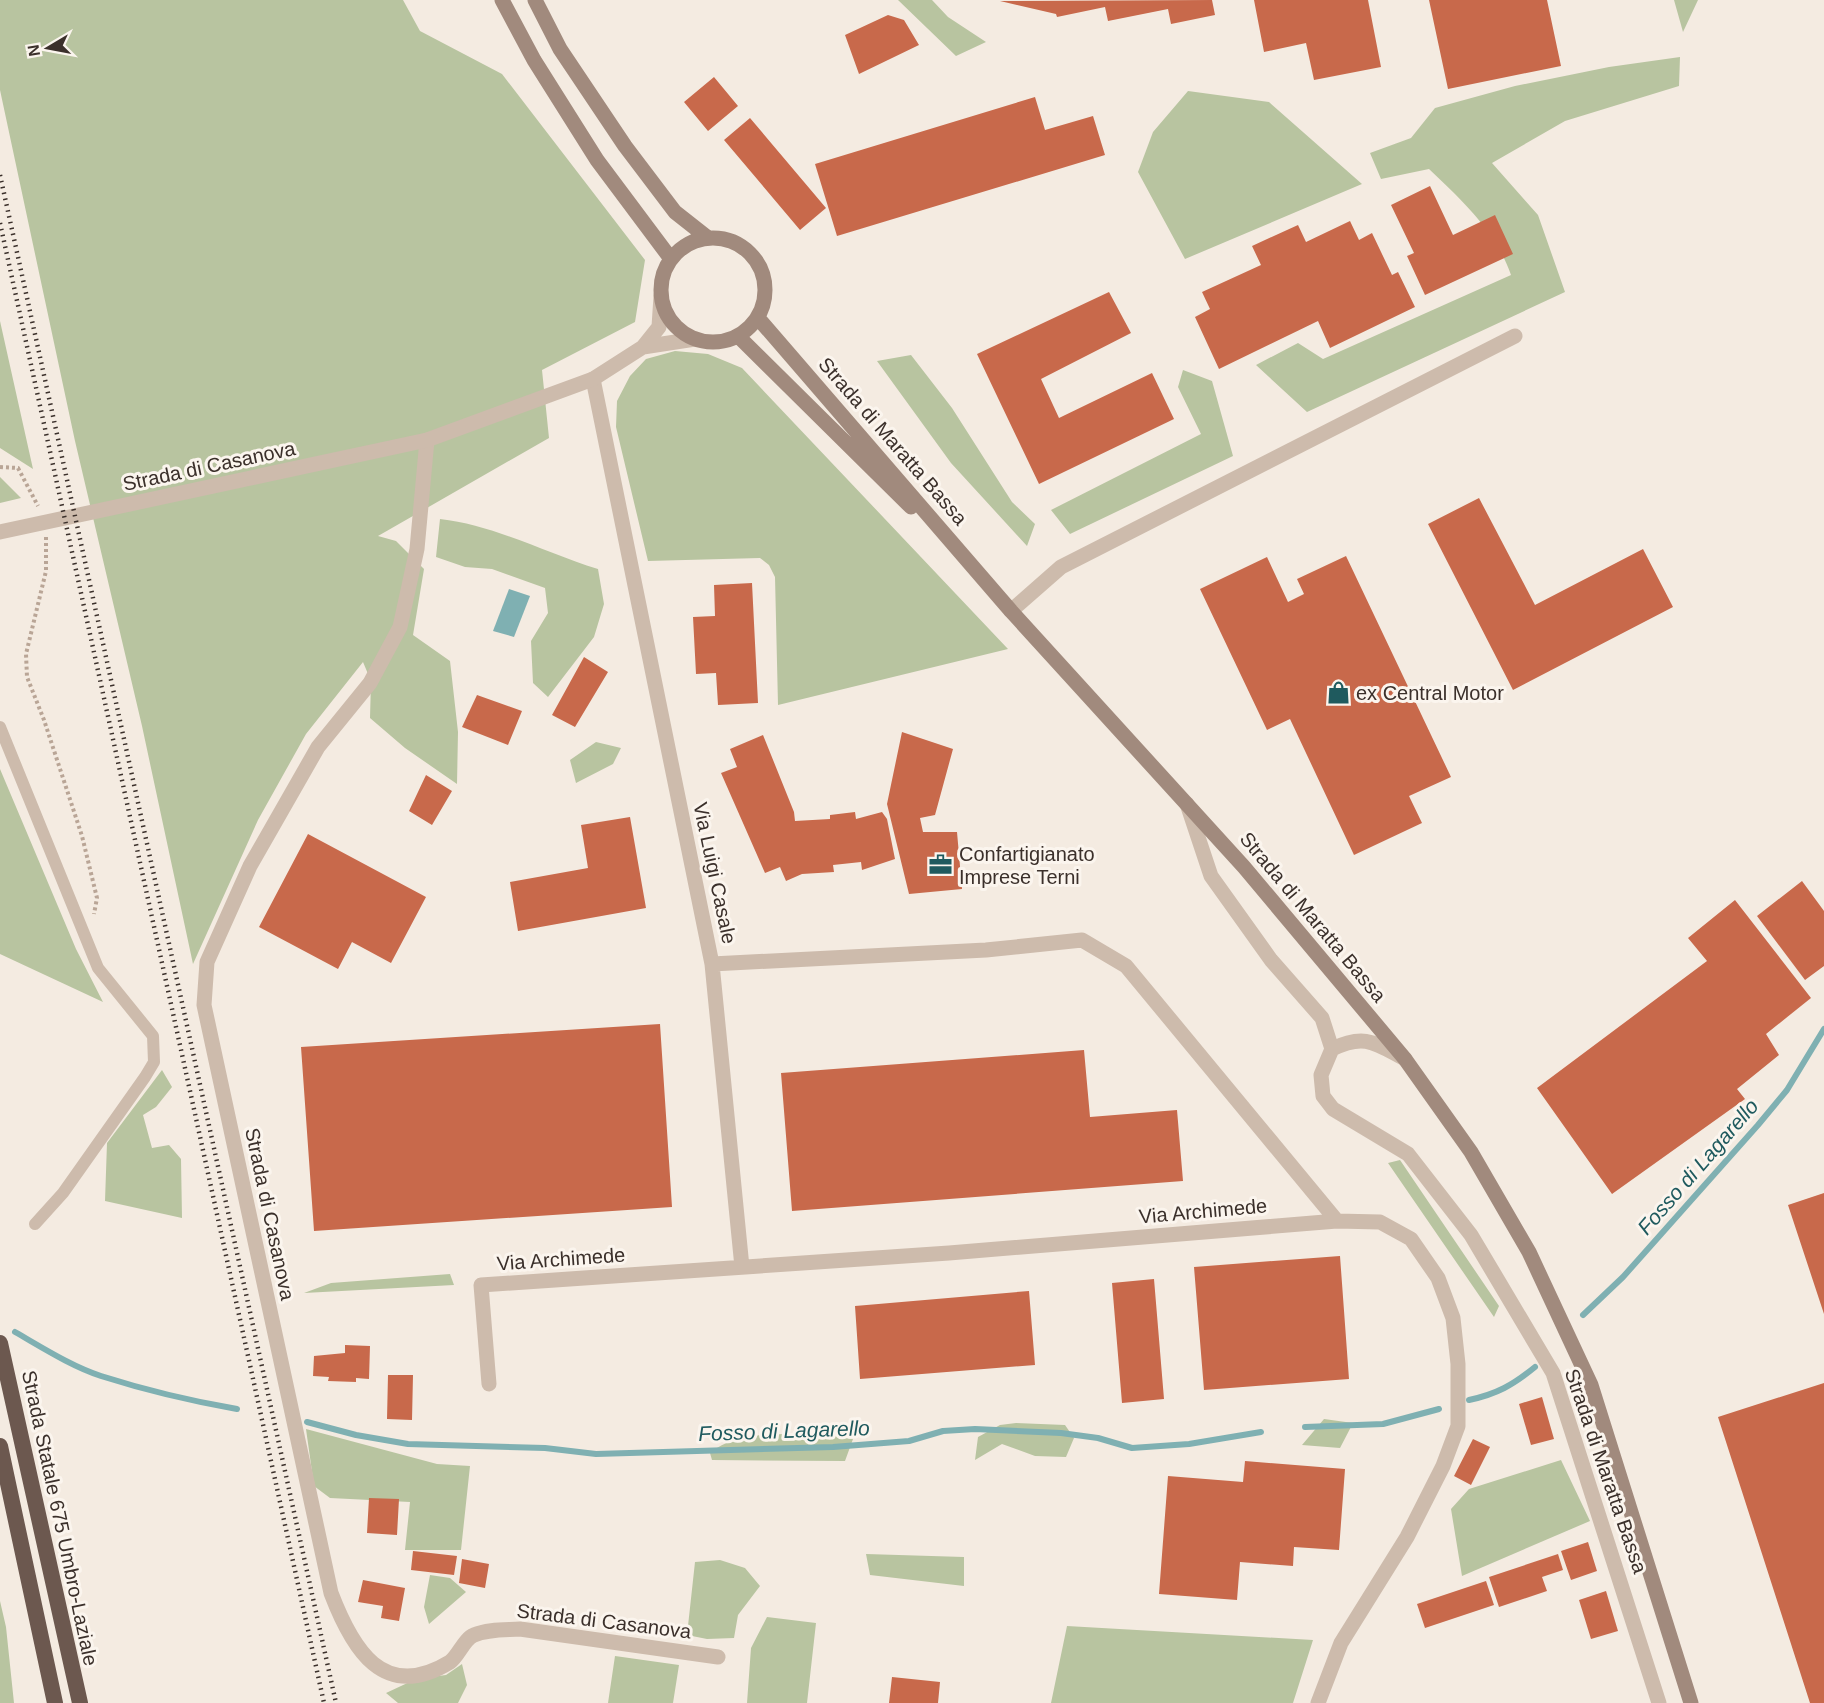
<svg xmlns="http://www.w3.org/2000/svg" width="1824" height="1703" viewBox="0 0 1824 1703" font-family="Helvetica,sans-serif">
  <style>
    .green { fill: #b8c4a0 }
    .water { fill: #7fb0b2 }
    .lines { fill: none; stroke-linecap: round; stroke-linejoin: round }
    .stream { stroke: #7fb0b2; stroke-width: 6 }
    .building { fill: #c8694b }
    .path { stroke: #b9a596; stroke-width: 4; stroke-dasharray: 3 3; stroke-linecap: butt }
    .service { stroke: #cdbbac; stroke-width: 12 }
    .minor { stroke: #cdbbac; stroke-width: 15 }
    .tertiary { stroke: #cdbbac; stroke-width: 15 }
    .secondary { stroke: #a18a7d; stroke-width: 15 }
    .trunk { stroke: #6c584f; stroke-width: 16 }
    .rail { stroke: #3b302b; stroke-width: 4.5; stroke-dasharray: 1.5 4.5; stroke-linecap: butt }
    .labels { text-anchor: middle; stroke-width: 6; stroke-linejoin: round; paint-order: stroke }
    .street-label { font-size: 20px; fill: #3b302b; stroke: #fbf5ee }
    .poi-label { font-size: 20px; fill: #3b302b; stroke: #fbf5ee; text-anchor: start }
    .water-label { font-size: 21px; font-style: italic; fill: #1f5a5e; stroke: #fbf5ee }
  </style>
  <rect width="100%" height="100%" fill="#f4ebe1"/>
  <!-- green -->
  <path class="green" d="M0,0H403L420,31L502,74L645,260L635,322L542,370L549,438L378,536L396,541L424,569L413,635L450,661L458,732L457,784L405,748L370,718L371,681L363,662L306,734L258,820L193,964L142,726L75,441L0,90Z
    M898,0H932L948,17L986,42L956,56Z
    M1674,0H1698L1683,32Z
    M1680,57L1679,86L1565,121L1492,163L1538,215L1565,292L1307,412L1256,365L1298,343L1323,359L1511,275C1496,232 1462,200 1429,169L1381,179L1370,153L1411,138L1435,108L1515,86L1609,67Z
    M1188,91L1269,102L1362,184L1185,259L1138,172L1153,132Z
    M0,321L33,469L0,448Z
    M675,351L708,354L742,368L1008,649L778,705L775,577L769,565L760,558L648,561L616,427L617,401L630,376L646,359Z
    M911,355L952,408L1012,502L1035,524L1027,546L951,463L877,361Z
    M1183,370L1212,381L1233,456L1070,534L1051,510L1201,434L1178,387Z
    M0,477L21,498L0,503Z
    M440,519C494,525 546,553 598,569L604,604L594,637L548,697L533,683L531,641L548,613L545,588L492,569L465,567L436,557Z
    M596,742L621,748L613,764L576,783L570,760Z
    M0,769L76,949L103,1002L0,954Z
    M162,1070L172,1087L156,1107L143,1115L152,1148L169,1145L181,1159L182,1218L105,1201L107,1143Z
    M1400,1160L1499,1306L1494,1317L1388,1163Z
    M450,1274L454,1285L304,1293L331,1283Z
    M1324,1419L1353,1423L1340,1448L1302,1445Z
    M1016,1423L1065,1425L1074,1438L1066,1457L1035,1456L1002,1444L975,1460L978,1437L1000,1425Z
    M306,1429L437,1464L470,1466L461,1550H405L410,1502L330,1498L314,1486Z
    M819,1434L853,1439L845,1461L712,1460L710,1453C738,1429 784,1435 819,1434Z
    M1561,1460L1590,1521L1462,1576L1451,1509L1469,1489Z
    M866,1554L964,1557V1586L870,1575Z
    M720,1560L745,1568L760,1586L738,1615L734,1638L707,1639L687,1635L695,1562Z
    M430,1575L450,1578L466,1592L429,1624L424,1607Z
    M0,1601L6,1627L14,1703H0Z
    M767,1617L816,1623L807,1703H747L751,1648Z
    M1067,1626L1313,1640L1293,1703H1051Z
    M615,1656L679,1665L673,1703H608Z
    M462,1664L467,1685L458,1703H398L386,1693L416,1679L446,1675Z"/>
  <!-- water -->
  <path class="water" d="M509,589L530,596L514,637L493,631Z"/>
  <g class="lines">
    <!-- stream -->
    <path class="stream" d="M1583,1315L1623,1277L1758,1125L1787,1090L1824,1029
      M15,1332C43,1348 71,1366 101,1376C145,1390 191,1401 237,1409
      M1469,1400C1497,1394 1513,1385 1535,1367
      M307,1422L356,1435L408,1444L545,1448L596,1454L833,1447L909,1441L943,1431L975,1429L1061,1433L1098,1438L1132,1448L1189,1444L1261,1432
      M1305,1427L1383,1424L1439,1409"/>
  </g>
  <!-- building -->
  <path class="building" d="M1212,0L1215,15L1171,24L1168,9L1108,21L1105,7L1057,17L1056,14L1000,1Z
    M1254,0H1368L1381,67L1314,80L1306,43L1264,52Z
    M1429,0H1547L1561,66L1448,89Z
    M888,15L904,20L919,45L859,74L845,35Z
    M714,77L738,106L708,131L684,102Z
    M1035,97L1045,130L1093,116L1105,155L837,236L815,164Z
    M750,118L826,208L800,230L724,140Z
    M1430,186L1453,235L1495,215L1513,254L1425,295L1407,256L1414,253L1391,205Z
    M1350,221L1359,240L1372,233L1392,275L1398,272L1415,307L1330,348L1318,321L1219,369L1195,317L1210,309L1202,292L1261,265L1252,246L1298,225L1306,242Z
    M1109,292L1131,333L1041,379L1059,418L1152,373L1174,419L1039,484L977,354Z
    M1479,498L1535,605L1643,549L1673,607L1513,690L1428,524Z
    M1346,556L1451,777L1409,796L1422,823L1354,855L1290,719L1267,730L1200,589L1267,557L1288,602L1304,594L1297,579Z
    M752,583L758,703L718,705L716,673L696,674L693,617L715,616L714,585Z
    M584,657L608,672L575,727L552,715Z
    M477,695L522,711L508,745L462,727Z
    M902,732L953,749L935,815L920,818L923,832H957L962,889L909,894L887,804Z
    M763,735L794,812L795,821L830,819V815L855,812L856,819L882,812L887,819L895,859L862,870L861,862L833,865L834,872L802,874L786,881L780,867L765,873L721,773L737,767L730,749Z
    M426,775L452,791L432,825L409,811Z
    M630,817L646,908L518,931L510,882L588,868L581,825Z
    M308,834L426,897L391,963L352,942L338,969L259,927Z
    M1802,881L1824,911V966L1805,980L1757,916Z
    M1735,900L1811,998L1766,1034L1779,1055L1737,1089L1745,1099L1612,1194L1537,1088L1707,961L1688,938Z
    M660,1024L672,1207L314,1231L301,1047Z
    M1084,1050L1090,1117L1177,1110L1183,1181L792,1211L781,1073Z
    M1824,1193V1314L1788,1205Z
    M1340,1256L1349,1379L1204,1390L1194,1267Z
    M1154,1279L1164,1399L1122,1403L1112,1283Z
    M1029,1291L1035,1365L860,1379L855,1306Z
    M345,1345L370,1346L369,1379L356,1378V1382L328,1381L329,1377L313,1376L314,1356L345,1353Z
    M388,1375H413L412,1420L387,1419Z
    M1824,1383V1703H1810L1718,1417Z
    M1542,1397L1554,1439L1531,1445L1519,1404Z
    M1473,1439L1490,1447L1471,1485L1454,1476Z
    M1245,1461L1345,1469L1339,1550L1294,1547L1293,1566L1240,1562L1237,1600L1159,1594L1168,1476L1243,1482Z
    M369,1498L399,1499L397,1535L367,1533Z
    M1588,1542L1597,1571L1571,1580L1561,1551Z
    M413,1551L457,1556L454,1575L411,1570Z
    M1558,1554L1563,1570L1542,1577L1547,1591L1499,1607L1489,1577Z
    M462,1559L489,1564L485,1588L459,1583Z
    M363,1580L405,1588L399,1621L381,1618L383,1606L358,1602Z
    M1486,1581L1494,1605L1425,1628L1417,1604Z
    M1606,1591L1618,1631L1591,1639L1579,1600Z
    M892,1677L940,1682L938,1703H889Z"/>
  <g class="lines">
    <!-- path -->
    <path class="path" d="M0,467L18,468L38,506
      M46,537V571L26,654L27,677L44,720L82,836L97,898L94,914"/>
    <!-- service -->
    <path class="service" d="M0,727L98,968L153,1036L154,1062L145,1077L63,1193L35,1224"/>
    <!-- minor -->
    <path class="minor" d="M427,440L417,549L400,627L370,683L318,747L250,866L207,962L204,1005L331,1593C352,1648 383,1703 450,1662C459,1655 464,1639 474,1635C488,1629 505,1630 520,1629L718,1657
      M1011,611L1061,567L1515,336
      M1187,804L1211,876L1271,960L1322,1018L1332,1049L1321,1075L1323,1096L1333,1109L1408,1154L1471,1235L1553,1373L1659,1703
      M712,964L742,1267
      M1332,1049C1365,1033 1375,1043 1405,1059
      M489,1384L481,1285L949,1253L1337,1221L1126,966L1082,940L986,950L712,964L593,379
      M1318,1703L1341,1643L1407,1537L1443,1466L1458,1426V1364L1453,1318L1438,1278L1411,1239L1380,1222L1337,1221"/>
    <!-- tertiary -->
    <path class="tertiary" d="M643,347L695,339
      M0,532L427,440L593,379L643,347L659,327L661,296"/>
    <!-- secondary -->
    <path class="secondary" d="M502,0L534,60L597,160L671,259
      M535,0L560,49L625,146L675,212L708,238
      M661 290a52 52 0 1 1 104 0a52 52 0 1 1-104 0Z
      M758,318L1011,611L1244,867L1405,1059L1471,1152L1529,1252L1591,1385L1691,1703
      M738,336L911,507"/>
    <!-- trunk -->
    <path class="trunk" d="M0,1343L80,1703
      M0,1446L55,1703"/>
    <!-- rail -->
    <path class="rail" d="M0,175L336,1703
      M0,223L324,1703"/>
  </g>
  <!-- icons -->
  <defs>
    <symbol id="shop-bare" viewBox="-9 -9 18 18"><path d="M-5-2.5h2.3a2.7 3.5 0 0 1 5.4 0H5L5.5 6h-11ZM-1.5-2.5h3a1.5 2.3 0 0 0-3 0Z" fill="#1f5a5e" stroke="#fbf5ee" stroke-width="2.5" paint-order="stroke"/></symbol>
    <symbol id="office-bare" viewBox="-9 -9 18 18"><path d="M-6-3h4V-5.5h4V-3h4V5H-6ZM-1-4.5V-3h2v-1.5ZM-6 0V1H6V0Z" fill="#1f5a5e" stroke="#fbf5ee" stroke-width="2.5" paint-order="stroke"/></symbol>
  </defs>
  <g fill-rule="evenodd">
    <use href="#shop-bare" x="1322" y="676" width="33" height="33"/>
    <use href="#office-bare" x="924" y="848" width="33" height="33"/>
  </g>
  <g class="labels">
    <!-- street labels -->
    <g class="street-label">
      <text transform="translate(893 441) rotate(49)" y="7">Strada di Maratta Bassa</text>
      <text transform="translate(209 466) rotate(-12)" y="7">Strada di Casanova</text>
      <text transform="translate(715 873) rotate(78)" y="7">Via Luigi Casale</text>
      <text transform="translate(1313 917) rotate(50)" y="7">Strada di Maratta Bassa</text>
      <text transform="translate(1203 1211) rotate(-5)" y="7">Via Archimede</text>
      <text transform="translate(270 1214) rotate(78)" y="7">Strada di Casanova</text>
      <text transform="translate(561 1259) rotate(-4)" y="7">Via Archimede</text>
      <text transform="translate(1606 1471) rotate(71)" y="7">Strada di Maratta Bassa</text>
      <text transform="translate(60 1518) rotate(78)" y="7">Strada Statale 675 Umbro-Laziale</text>
      <text transform="translate(604 1621) rotate(7)" y="7">Strada di Casanova</text>
    </g>
    <!-- poi labels -->
    <g class="poi-label">
      <text x="1356" y="700">ex Central Motor</text>
      <text x="959" y="861">Confartigianato<tspan x="959" dy="23">Imprese Terni</tspan></text>
    </g>
    <!-- water labels -->
    <g class="water-label">
      <text transform="translate(1698 1167) rotate(-49)" y="7">Fosso di Lagarello</text>
      <text transform="translate(784 1431) rotate(-2)" y="7">Fosso di Lagarello</text>
    </g>
  </g>
  <!-- north arrow -->
  <g transform="translate(48 48) rotate(260)" stroke="#fbf5ee" stroke-width="4.5" paint-order="stroke">
  <path d="M0-4.5L10 22L0 15L-10 22Z" fill="#3b302b"/>
  <text y="-9" font-size="16" font-weight="bold" text-anchor="middle" fill="#3b302b">N</text>
  </g>
</svg>
